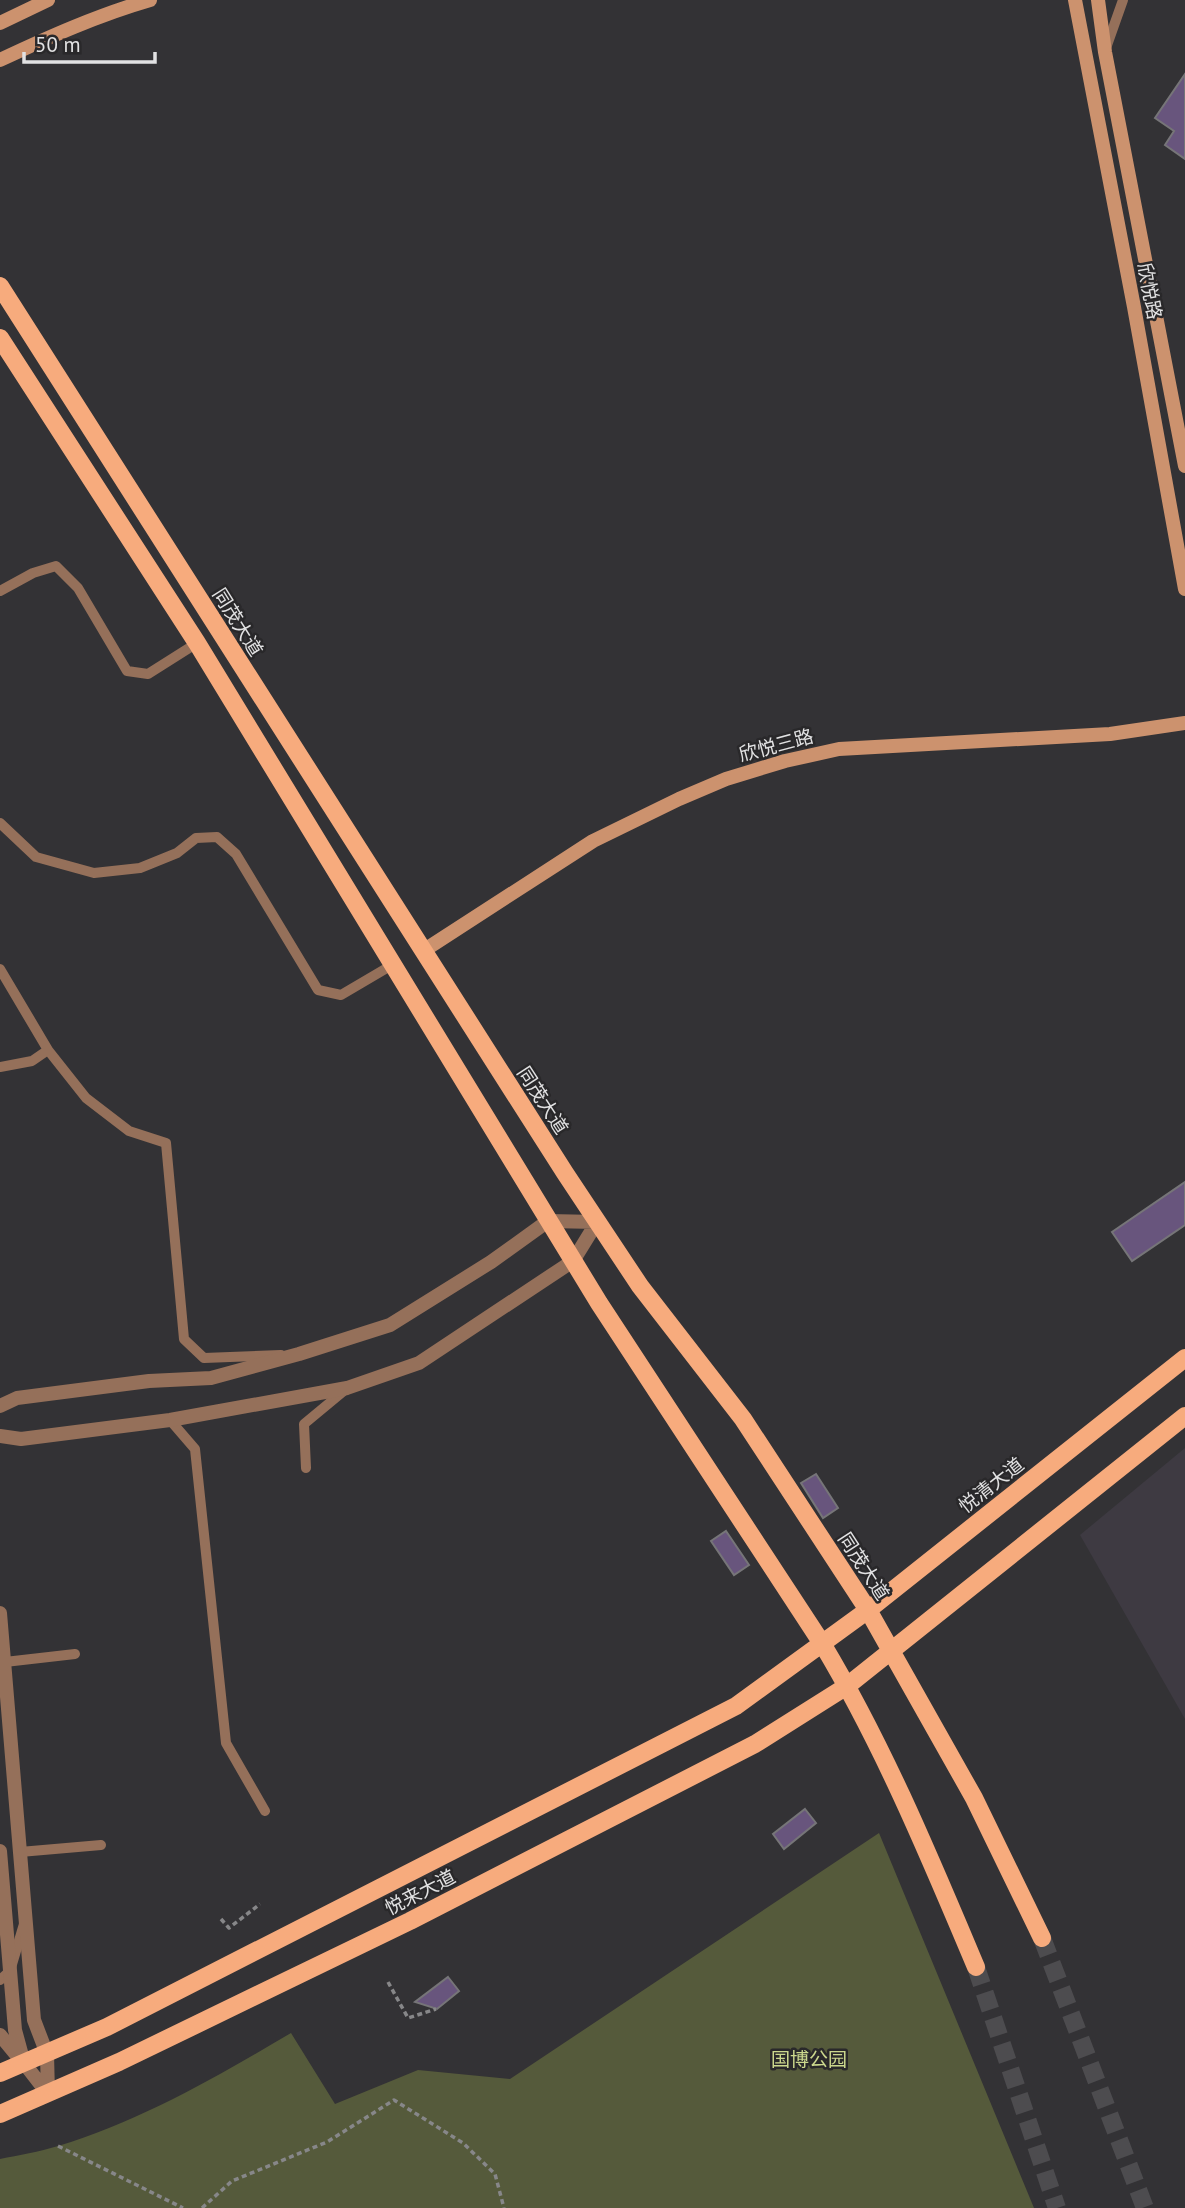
<svg xmlns="http://www.w3.org/2000/svg" width="1185" height="2208" viewBox="0 0 1185 2208" font-family="'PT Sans','Noto Sans SC',sans-serif">
  <style>
    .built { fill: #3e3a42 }
    .green { fill: #555a3b }
    .building { fill: #68557d; stroke: #767578; stroke-width: 2 }
    .lines { fill: none; stroke-linecap: round; stroke-linejoin: round }
    .primary-tunnel { stroke: #4d4c4f; stroke-width: 18; stroke-dasharray: 18 9; stroke-linecap: butt }
    .path { stroke: #878789; stroke-width: 3.5; stroke-dasharray: 5 3.5; stroke-linecap: butt }
    .lane { stroke: #95705a; stroke-width: 10 }
    .street { stroke: #95705a; stroke-width: 14 }
    .secondary { stroke: #cc926e; stroke-width: 14 }
    .primary { stroke: #f7ab7d; stroke-width: 18 }
    .labels { text-anchor: middle; stroke-width: 5; stroke-linejoin: round; paint-order: stroke }
    .street-label { font-size: 19px; fill: #e2e2e3; stroke: #29282a }
    .park-label { font-size: 19px; fill: #cbd78d; stroke: #29282a }
  </style>
  <rect width="100%" height="100%" fill="#333235"/>
  <!-- built -->
  <path class="built" d="M1185,1448V1719L1080,1535Z"/>
  <!-- green -->
  <path class="green" d="M879,1833L1034,2208H0V2159C19,2155 39,2152 58,2146C141,2121 218,2076 291,2033L335,2104L418,2070L510,2079Z"/>
  <!-- building -->
  <path class="building" d="M1185,74V159L1165,145L1174,131L1155,118Z
    M1185,1182V1225L1132,1261L1112,1232Z
    M816,1474L838,1508L823,1518L801,1483Z
    M726,1531L749,1565L734,1575L711,1541Z
    M805,1809L816,1823L784,1849L773,1834Z
    M448,1977L459,1991L437,2009L415,2002Z"/>
  <g class="lines">
    <!-- primary-tunnel -->
    <path class="primary-tunnel" d="M1042,1938L1145,2208
      M976,1967L1057,2208"/>
    <!-- path -->
    <path class="path" d="M221,1919L229,1928L260,1904
      M388,1982L408,2018L436,2009
      M58,2146L183,2208
      M202,2208L232,2181L327,2142L394,2100L463,2143L495,2174L504,2208"/>
    <!-- lane -->
    <path class="lane" d="M1106,48L1123,0
      M0,591L33,573L56,566L78,588L127,671L148,674L197,643
      M0,823L36,857L94,873L140,868L177,853L196,838L217,837L236,854L318,990L341,995L392,965
      M0,969L48,1050L86,1098L129,1131L166,1143L184,1339L204,1358L281,1355
      M0,1067L32,1061L48,1050
      M170,1420L195,1449L226,1743L265,1811
      M306,1468L304,1424L345,1390
      M0,1659L5,1662L75,1654
      M20,1852L101,1845
      M0,1980L10,1971L24,1924"/>
    <!-- street -->
    <path class="street" d="M0,1406L17,1398L149,1381L211,1378L299,1354L390,1325L491,1262L548,1221L597,1222L573,1261L419,1363L347,1388L170,1420L21,1439L0,1436
      M0,1613L34,2020L47,2054L48,2094L24,2063L15,2030L0,1851
      M0,2035L19,2058"/>
    <!-- secondary -->
    <path class="secondary" d="M1075,0L1134,307L1185,589
      M1098,0L1105,52L1185,466
      M0,23L48,0
      M0,60C49,37 98,15 150,0
      M423,951L593,841L679,799L726,779L785,761L839,749L1110,734L1185,723"/>
    <!-- primary -->
    <path class="primary" d="M0,286L565,1173L640,1286L743,1419L868,1610L974,1798L1042,1938
      M0,338L197,643L599,1303L823,1645C884,1747 930,1858 976,1967
      M0,2073L107,2027L736,1706L868,1610L1185,1358
      M0,2114L119,2062L410,1921L755,1744L847,1686L1185,1416"/>
  </g>
  <g class="labels">
    <!-- street labels -->
    <g class="street-label">
      <text transform="translate(1150 291) rotate(79)" y="7">欣悦路</text>
      <text transform="translate(238 622) rotate(58)" y="7">同茂大道</text>
      <text transform="translate(776 745) rotate(-15)" y="7">欣悦三路</text>
      <text transform="translate(543 1100) rotate(57)" y="7">同茂大道</text>
      <text transform="translate(991 1485) rotate(-38)" y="7">悦清大道</text>
      <text transform="translate(864 1566) rotate(57)" y="7">同茂大道</text>
      <text transform="translate(420 1892) rotate(-27)" y="7">悦来大道</text>
    </g>
    <!-- park labels -->
    <g class="park-label">
      <text x="809" y="2066">国博公园</text>
    </g>
  </g>
  <!-- scale -->
  <path d="M24 52v10h131v-10" fill="none" stroke="#e2e2e3" stroke-width="3.5"/>
  <text x="35" y="52" font-size="21" fill="#e2e2e3" stroke="#29282a" stroke-width="5" paint-order="stroke">50 m</text>
</svg>
